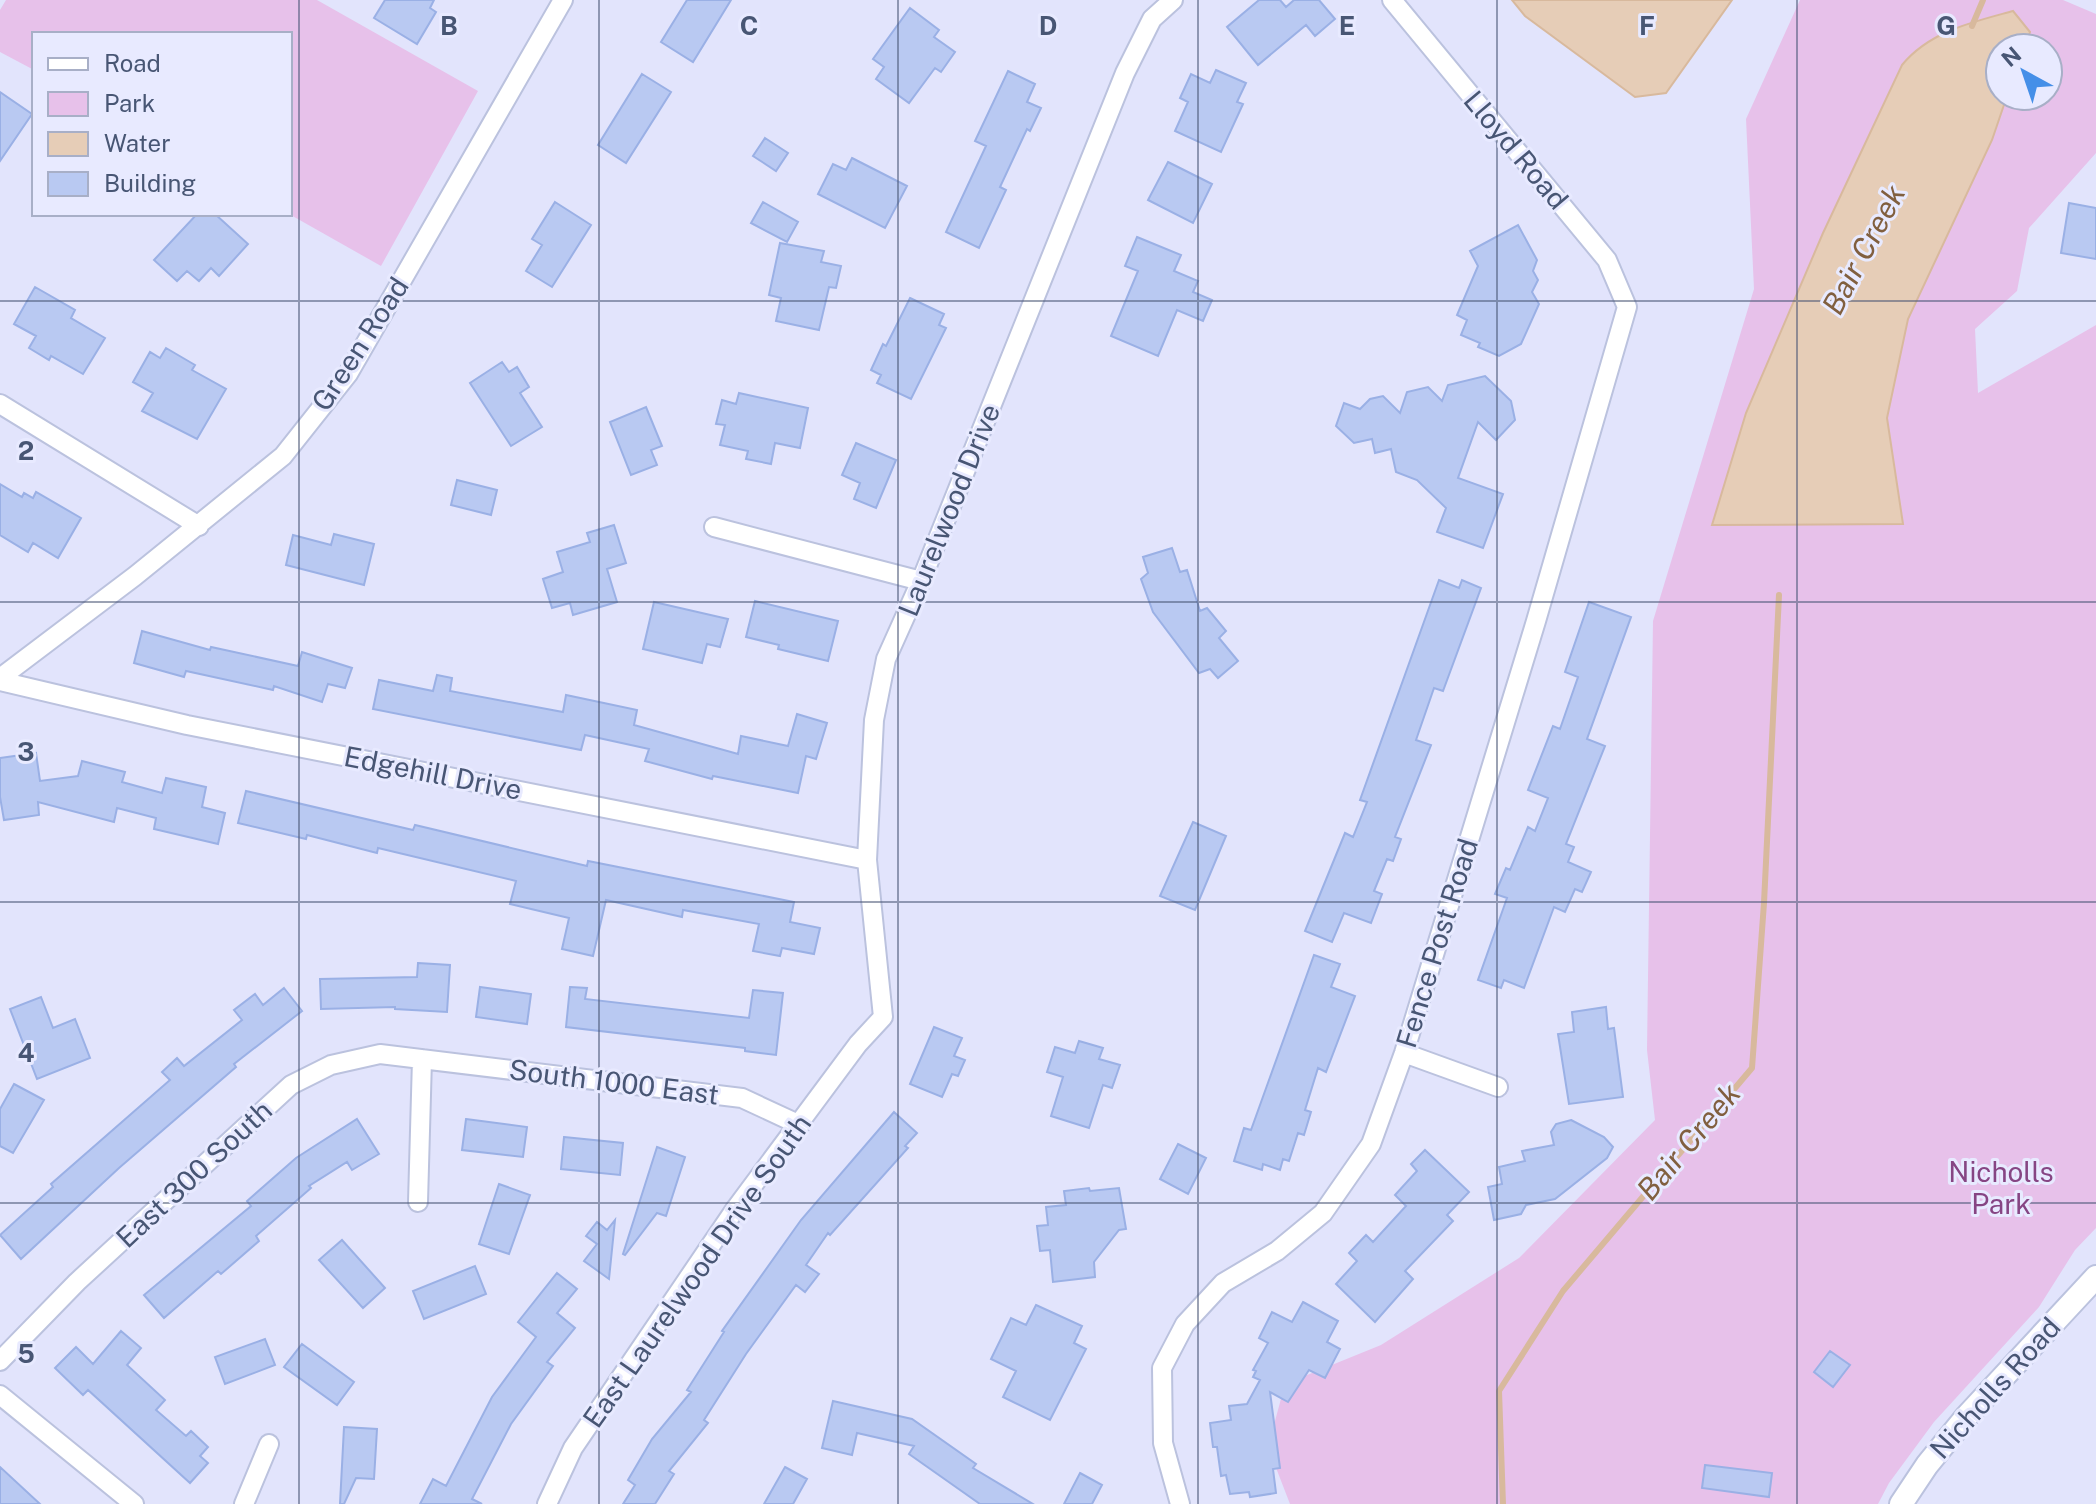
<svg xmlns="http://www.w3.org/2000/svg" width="2096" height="1504" viewBox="0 0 2096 1504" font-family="'Public Sans',sans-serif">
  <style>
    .green { fill: #e7c1ea; fill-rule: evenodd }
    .water { fill: #e6cdb7; stroke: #d8b99d; stroke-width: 2 }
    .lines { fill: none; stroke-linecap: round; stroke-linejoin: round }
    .stream { stroke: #d8b99d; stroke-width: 6 }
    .building { fill: #b9c9f2; stroke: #9ab0e5; stroke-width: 2 }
    .minor-casing { stroke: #bbc2de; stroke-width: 22 }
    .tertiary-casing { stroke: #bbc2de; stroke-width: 26 }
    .minor { stroke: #fff; stroke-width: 18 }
    .tertiary { stroke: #fff; stroke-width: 22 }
    .grid { fill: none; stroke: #485674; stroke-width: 2; stroke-opacity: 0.55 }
    .labels { text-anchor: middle; stroke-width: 6; stroke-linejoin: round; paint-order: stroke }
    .street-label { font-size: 28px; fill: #485674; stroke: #e8eaff }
    .park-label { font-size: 28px; fill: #864584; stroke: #e8eaff }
    .water-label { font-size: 30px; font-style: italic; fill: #815f3f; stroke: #e8eaff }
    .grid-label { font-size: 26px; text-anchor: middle; font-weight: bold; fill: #485674; stroke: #e8eaff; stroke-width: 6; stroke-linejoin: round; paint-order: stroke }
  </style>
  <rect width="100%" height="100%" fill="#e2e4fc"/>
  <!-- green -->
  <path class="green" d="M6,0H317L478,91L381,266L289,214L290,34H34V70L0,52V10Z
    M1800,0H2063L2096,14V153L2029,228L2017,291L1975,329L1978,393L2096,325V1228L2075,1250L2039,1307L1934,1422L1889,1483L1878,1504H1290L1268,1447L1285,1384L1381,1345L1519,1258L1655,1120L1647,1050L1653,621L1754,289L1746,119ZM2000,48H2048V96H2000Z"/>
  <!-- water -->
  <path class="water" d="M1512,0H1732L1666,93L1635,97L1525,16Z
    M2013,11L2030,32L2024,48H2000V96H2007L1992,140L1908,319L1887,418L1903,524L1712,525L1746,413L1823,233L1902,65C1930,31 1973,22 2013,11Z"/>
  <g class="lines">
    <!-- stream -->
    <path class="stream" d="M1972,26L1983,0
      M1503,1504L1499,1391L1563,1291L1752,1068L1764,903L1779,595"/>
  </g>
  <!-- building -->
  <path class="building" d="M385,0H434L430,8L436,12L417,44L374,18Z
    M687,0H731L693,62L661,42Z
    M1259,0H1280L1286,7L1294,0H1319L1335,19L1315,36L1306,25L1258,65L1227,27Z
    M910,8L939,30L934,37L955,52L941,72L935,68L909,103L876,79L884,67L873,59Z
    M1216,70L1246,83L1237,102L1243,104L1221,152L1175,131L1188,102L1180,98L1191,74L1210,83Z
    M1008,71L1035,84L1027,102L1041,108L1030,131L1027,129L1000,187L1006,190L979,248L946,232L986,146L975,141Z
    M642,74L671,92L626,163L598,145Z
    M0,92L32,114L0,161Z
    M765,138L788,153L776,171L753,156Z
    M852,158L907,186L885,228L818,194L833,164L846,170Z
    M1168,162L1212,184L1193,223L1148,200Z
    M555,202L591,225L552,287L526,271L542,245L532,239Z
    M763,202L798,222L787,242L751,223Z
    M2069,203L2096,208V259L2061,253Z
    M197,214H215L248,244L219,276L211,268L199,281L187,271L177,281L154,260Z
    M1518,225L1537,260L1533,271L1538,280L1532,292L1539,304L1521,344L1499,356L1478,347L1480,343L1461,335L1467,320L1457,315L1478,266L1470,251Z
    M1137,237L1181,255L1174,271L1198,281L1193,292L1212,300L1203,321L1177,310L1158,356L1111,336L1138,271L1125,266Z
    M780,243L824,251L821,262L841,266L836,288L829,287L819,330L776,321L781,298L769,295Z
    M35,287L75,310L71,318L105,338L83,374L51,356L49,360L29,348L36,336L14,324Z
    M910,298L944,314L939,325L946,328L911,399L877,383L881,375L871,370L883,344L886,346Z
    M166,348L195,365L192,370L226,389L197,439L142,411L153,393L133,382L150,352L160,358Z
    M502,362L509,372L517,367L529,387L520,393L542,427L511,446L470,383Z
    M1485,376L1511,401L1515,420L1496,440L1478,422L1458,478L1503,494L1483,548L1437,532L1446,508L1417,480L1396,472L1391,449L1375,453L1372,439L1354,443L1336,426L1344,403L1360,409L1370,399L1383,396L1400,413L1407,392L1428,387L1442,401L1448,385Z
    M739,393L808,408L800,448L775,443L771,464L746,459L748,451L720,445L725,425L716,424L722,400L736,404Z
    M646,407L662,446L651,450L657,465L631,475L610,422Z
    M856,443L896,460L876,508L854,499L860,483L842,475Z
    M457,480L497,490L491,515L451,505Z
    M0,484L22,497L24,493L33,498L36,492L81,518L58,558L33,543L28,552L0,535Z
    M614,525L626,563L607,569L617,602L573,615L570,603L552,608L543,579L563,572L557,552L590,542L587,533Z
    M334,534L374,544L364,585L286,565L293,535L331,545Z
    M1172,548L1180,572L1187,570L1200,611L1207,608L1226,631L1219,638L1238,661L1218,678L1210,669L1199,673L1153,612L1141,579L1148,573L1143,557Z
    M1439,580L1459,588L1462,580L1481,588L1443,691L1434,688L1416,740L1431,745L1395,837L1401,839L1393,861L1387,859L1374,891L1382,894L1371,923L1344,913L1332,942L1305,931L1345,833L1353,837L1367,802L1360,800Z
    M755,601L838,621L828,661L778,649L779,645L746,637Z
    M654,602L728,619L720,647L707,644L702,663L643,649Z
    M1589,602L1631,617L1587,739L1605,746L1566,844L1574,847L1568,862L1591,872L1582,892L1575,889L1565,912L1554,907L1524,988L1504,980L1501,988L1478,980L1507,898L1495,894L1506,868L1510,870L1528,827L1535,831L1548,798L1528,790L1553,726L1560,729L1578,677L1565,672Z
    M142,631L210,650L211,647L298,666L302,652L352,668L345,688L328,684L322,702L274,686L273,690L186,671L184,677L134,663Z
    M437,675L452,678L450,691L563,712L566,695L637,710L634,725L738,754L741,736L788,746L797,714L827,723L816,759L806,756L798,793L713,776L712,779L645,761L649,749L585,735L581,750L373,709L379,680L433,691Z
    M36,753L40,781L78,776L82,761L125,772L122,782L162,793L166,778L206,787L202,807L225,813L218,844L154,829L156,818L117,808L114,822L38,802L39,815L4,820L0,797V758Z
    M246,791L413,830L415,825L587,866L588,861L794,902L790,922L820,928L814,954L782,948L780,956L753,951L759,924L683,910L682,917L606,900L593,956L562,949L569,918L510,904L516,881L378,848L377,853L307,835L306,839L238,823Z
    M1193,822L1226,836L1195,910L1160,896Z
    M1314,955L1340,964L1331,987L1355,996L1326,1072L1318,1068L1305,1110L1311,1112L1304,1135L1298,1133L1289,1161L1283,1159L1280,1170L1263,1164L1262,1170L1234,1161L1244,1128L1251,1130Z
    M418,963L450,965L447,1012L395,1009V1007L321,1009L320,979L417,977Z
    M480,987L531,994L527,1024L476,1017Z
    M570,987L587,988L585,999L749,1018L753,990L783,993L776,1055L745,1051V1048L566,1027Z
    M284,988L302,1011L234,1064L236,1067L119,1168L21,1259L0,1235L53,1187L51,1184L170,1080L162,1072L177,1058L184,1066L242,1020L234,1010L255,994L263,1005Z
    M41,997L53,1028L75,1019L90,1058L37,1079L10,1009Z
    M1606,1007L1608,1029L1614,1028L1623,1097L1569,1104L1558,1034L1574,1032L1572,1012Z
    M934,1027L962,1038L954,1056L965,1060L958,1076L952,1074L942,1097L910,1084Z
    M1079,1041L1103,1048L1099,1059L1120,1065L1112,1088L1103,1085L1089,1128L1051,1116L1063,1077L1047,1072L1055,1047L1075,1053Z
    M14,1084L44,1100L13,1153L0,1146V1109Z
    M894,1112L917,1133L905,1146L908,1148L830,1235L828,1233L806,1265L819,1274L805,1292L796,1285L746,1354L704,1420L708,1423L669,1471L674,1474L655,1504H623L635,1485L628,1480L652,1439L691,1392L687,1390L724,1332L722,1331L801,1220Z
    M357,1119L379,1154L352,1170L347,1162L309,1186L311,1188L256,1236L259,1241L221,1274L218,1271L164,1318L144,1295L251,1206L247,1201L296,1158Z
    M466,1119L527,1127L523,1157L462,1150Z
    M1571,1120L1604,1137L1613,1147L1607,1158L1555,1199L1526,1205L1521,1214L1494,1220L1488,1187L1502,1184L1499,1167L1525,1161L1522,1151L1554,1145L1551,1132L1556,1124Z
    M564,1137L623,1143L620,1175L561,1169Z
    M1178,1144L1206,1158L1188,1194L1160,1179Z
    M657,1147L685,1157L666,1216L657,1213L625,1255L623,1254Z
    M1425,1150L1469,1192L1447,1215L1453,1221L1405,1271L1413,1279L1375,1322L1336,1284L1357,1261L1349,1253L1366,1235L1373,1242L1406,1206L1395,1195L1417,1171L1411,1164Z
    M499,1184L530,1195L509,1254L479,1244Z
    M1089,1188L1090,1191L1119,1188L1126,1229L1119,1230L1094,1262L1095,1277L1053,1282L1050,1250L1040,1251L1037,1226L1048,1225L1046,1207L1066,1205L1064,1191Z
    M615,1220L609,1279L584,1261L597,1244L586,1236L597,1222L607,1230Z
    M342,1240L385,1288L363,1308L319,1260Z
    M475,1266L486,1294L424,1319L413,1291Z
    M557,1273L577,1289L557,1313L575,1328L547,1362L553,1366L511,1424L472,1499L482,1504H420L433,1479L446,1486L492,1397L536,1337L518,1322Z
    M1303,1302L1338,1321L1327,1342L1340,1349L1325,1378L1309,1370L1288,1402L1270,1392L1280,1468L1273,1469L1276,1493L1250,1497L1249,1492L1230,1494L1226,1475L1221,1476L1217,1447H1213L1210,1423L1231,1420L1229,1406L1247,1404L1260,1380L1253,1377L1256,1371L1253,1370L1268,1343L1259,1338L1272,1312L1292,1322Z
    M1036,1305L1082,1326L1074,1343L1086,1349L1050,1420L1003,1397L1016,1371L991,1359L1011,1318L1026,1325Z
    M121,1331L141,1348L127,1365L165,1400L156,1410L186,1436L191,1431L208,1447L200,1456L208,1463L190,1483L88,1390L83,1395L55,1368L76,1347L93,1364Z
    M265,1339L275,1365L225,1384L215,1357Z
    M302,1344L354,1382L337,1405L284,1367Z
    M1830,1351L1850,1365L1833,1387L1814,1372Z
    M833,1401L912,1419L976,1464L973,1468L1033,1504H980L909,1454L914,1446L857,1433L852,1455L822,1448Z
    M344,1427L377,1429L374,1479L356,1478L344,1504H340Z
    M1705,1465L1772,1473L1769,1497L1702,1488Z
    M0,1467L40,1504H0Z
    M785,1467L807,1479L793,1504H764Z
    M1080,1473L1102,1485L1092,1504H1064Z"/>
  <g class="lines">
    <defs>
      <path id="minor" d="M0,404L199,526
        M714,527L921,581
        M0,678L135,576L283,456L348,374L563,0
        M0,681L187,725L867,860
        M1404,1053L1498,1087
        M418,1202L422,1059
        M0,1361L77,1282L291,1085L331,1065L380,1054L742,1098L800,1125
        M0,1395L134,1504
        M244,1504L269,1444
        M547,1504L573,1448L736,1208L858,1044L883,1017L867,860L874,720L886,659L921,581L1125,73L1152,19L1173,0
        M1180,1504L1163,1443L1162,1368L1185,1324L1223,1283L1277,1251L1323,1213L1371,1144L1404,1053L1536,621L1627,307L1607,260L1392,0"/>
      <path id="tertiary" d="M1901,1504L1927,1465L1967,1416L2096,1277"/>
    </defs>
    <!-- minor casing -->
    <use href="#minor" class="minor-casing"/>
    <!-- tertiary casing -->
    <use href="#tertiary" class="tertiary-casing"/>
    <!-- minor -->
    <use href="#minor" class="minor"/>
    <!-- tertiary -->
    <use href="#tertiary" class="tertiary"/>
  </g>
  <!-- grid -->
  <path class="grid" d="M299,0V1504M599,0V1504M898,0V1504M1198,0V1504M1497,0V1504M1797,0V1504M0,301H2096M0,602H2096M0,902H2096M0,1203H2096"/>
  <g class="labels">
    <!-- street labels -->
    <g class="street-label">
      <text transform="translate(1516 150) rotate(50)" y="10">Lloyd Road</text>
      <text transform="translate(360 344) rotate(-57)" y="10">Green Road</text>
      <text transform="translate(949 510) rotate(-68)" y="10">Laurelwood Drive</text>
      <text transform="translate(433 773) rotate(11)" y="10">Edgehill Drive</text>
      <text transform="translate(1437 943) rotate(-73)" y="10">Fence Post Road</text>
      <text transform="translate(614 1082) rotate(7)" y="10">South 1000 East</text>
      <text transform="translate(194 1174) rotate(-43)" y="10">East 300 South</text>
      <text transform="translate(697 1271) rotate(-55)" y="10">East Laurelwood Drive South</text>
      <text transform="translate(1995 1388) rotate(-48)" y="10">Nicholls Road</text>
    </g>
    <!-- park labels -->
    <g class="park-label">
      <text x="2001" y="1182">Nicholls<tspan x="2001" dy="32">Park</tspan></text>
    </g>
    <!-- water labels -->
    <g class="water-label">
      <text transform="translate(1864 250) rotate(-62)" y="10">Bair Creek</text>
      <text transform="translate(1689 1142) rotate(-50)" y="10">Bair Creek</text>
    </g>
  </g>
  <g class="grid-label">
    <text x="449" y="35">B</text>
    <text x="749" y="35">C</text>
    <text x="1048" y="35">D</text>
    <text x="1347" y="35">E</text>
    <text x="1647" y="35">F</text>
    <text x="1946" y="35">G</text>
    <text x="26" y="460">2</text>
    <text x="26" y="761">3</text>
    <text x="26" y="1062">4</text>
    <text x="26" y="1363">5</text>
  </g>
  <!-- legend -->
  <rect x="32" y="32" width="260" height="184" fill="#e8eaff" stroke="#a8afc7" stroke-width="2"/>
  <rect x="48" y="58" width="40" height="12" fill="#ffffff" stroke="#a8afc7" stroke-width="2"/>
  <text x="104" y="72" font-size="24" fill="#485674">Road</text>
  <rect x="48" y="92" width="40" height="24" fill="#e7c1ea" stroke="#a8afc7" stroke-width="2"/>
  <text x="104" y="112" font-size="24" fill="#485674">Park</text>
  <rect x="48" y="132" width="40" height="24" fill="#e6cdb7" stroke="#a8afc7" stroke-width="2"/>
  <text x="104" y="152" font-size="24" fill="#485674">Water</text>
  <rect x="48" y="172" width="40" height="24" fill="#b9c9f2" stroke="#a8afc7" stroke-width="2"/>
  <text x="104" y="192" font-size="24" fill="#485674">Building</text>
  <!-- north arrow -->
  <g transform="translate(2024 72) rotate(320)"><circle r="38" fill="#e8eaff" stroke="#a8afc7" stroke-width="2"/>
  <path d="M0-6L14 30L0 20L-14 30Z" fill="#458fe8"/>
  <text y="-12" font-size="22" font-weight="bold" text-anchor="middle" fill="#485674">N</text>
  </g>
</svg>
